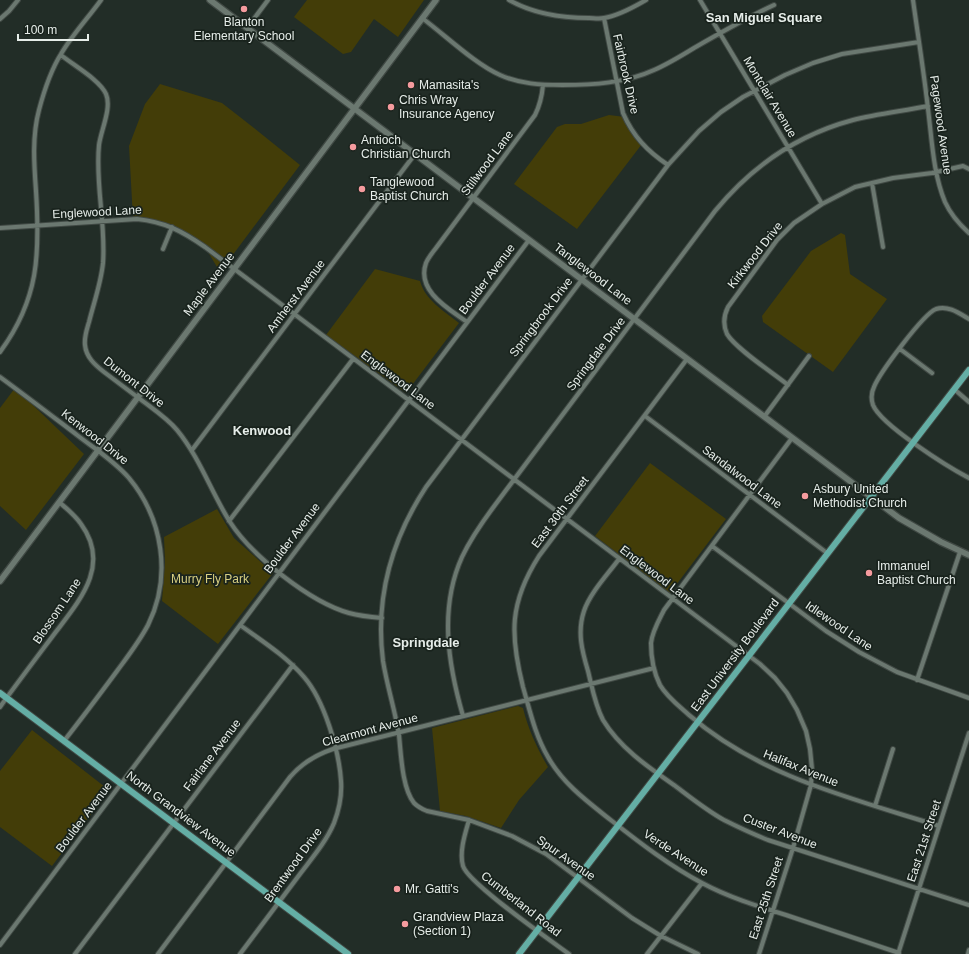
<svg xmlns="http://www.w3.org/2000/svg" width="969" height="954" viewBox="0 0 969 954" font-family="Helvetica,sans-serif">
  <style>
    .green { fill: #433d08 }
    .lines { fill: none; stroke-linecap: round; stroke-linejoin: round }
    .street-casing { stroke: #404944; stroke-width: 6 }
    .secondary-casing { stroke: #404944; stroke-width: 8 }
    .primary-casing { stroke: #404944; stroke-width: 8 }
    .street { stroke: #6b7870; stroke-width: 4 }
    .secondary { stroke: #6b7870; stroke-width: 5.5 }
    .primary { stroke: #64aea5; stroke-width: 6 }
    .poi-dot { fill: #f59b9e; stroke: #19231d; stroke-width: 1.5 }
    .labels { text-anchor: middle; stroke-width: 3.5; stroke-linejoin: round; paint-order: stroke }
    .poi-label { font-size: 12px; fill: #e6ede9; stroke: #19231d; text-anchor: start }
    .street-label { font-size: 12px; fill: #e6ede9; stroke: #19231d }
    .park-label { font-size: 12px; fill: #d8cf81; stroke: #19231d }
    .neighbourhood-label { font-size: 13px; font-weight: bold; fill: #e6ede9; stroke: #19231d }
  </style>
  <rect width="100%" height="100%" fill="#222d27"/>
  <!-- green -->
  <path class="green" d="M307,0H424L398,37L374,19L351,52L343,54L294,17Z
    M160,84L222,103L254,128L300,165L220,272L205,247L172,227L133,219L129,146L145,104Z
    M609,115L625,117L642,144L577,229L514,184L557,127L565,124H581Z
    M841,233L845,235L850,274L887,299L833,372L763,322L762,316L811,251Z
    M375,269L420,281C425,300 444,311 459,323L406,393L326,335Z
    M15,388L84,454L26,530L0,506V408Z
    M650,463L726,519L670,593L595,536Z
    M217,509L234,538L273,573L218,644L162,601L165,562L164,537Z
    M518,706L523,708C528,729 537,748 548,767L519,800L501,828L466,816L440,811L432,728Z
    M32,730L105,787L107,793L52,866L0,827V771Z"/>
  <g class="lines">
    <defs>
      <path id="street" d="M509,0C534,14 560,18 589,18C593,18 599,19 604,18C617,16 634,7 646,0
        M700,0L822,204
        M913,0C918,36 924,73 928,109C932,140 933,173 945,202C951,215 959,224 969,233
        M422,18C445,35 475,64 500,75C520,84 541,85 562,85C593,85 626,83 654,70C668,64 681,56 694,48C720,33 746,18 774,5
        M604,18L623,113C633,136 647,151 668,165
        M0,19L9,11L18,0
        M247,28L268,0
        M61,55C73,65 100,80 106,94C112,108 101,130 99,145C95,184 106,223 103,263C101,283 94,302 89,322C87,329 84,337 85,345C86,357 95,365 104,372C116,381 128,390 140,399C153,409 167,418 177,430C200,458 211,492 230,522C252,556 310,602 349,613C360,616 370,617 382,618
        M872,183L883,247
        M0,228L137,219C165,222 182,231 205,247L760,664L775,678L787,693L797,710L806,731L810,749L812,769L811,785L793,848L759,954
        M163,249L172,227
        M969,319C959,313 948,305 936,309C923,314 879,374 874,387C871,393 871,399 873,405C881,425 948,467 969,478
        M467,322C449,309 416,291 426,263C428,258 432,253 436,248L535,115C540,105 542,96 543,85
        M900,349L932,373
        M0,352C39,299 40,254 36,191C34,164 32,136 39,110C44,91 51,70 61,54C72,35 88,18 101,0
        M687,359L539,556C509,603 510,635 523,687C530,711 535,735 548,757C563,784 588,802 612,821C640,843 670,866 702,883C728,897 757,906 786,915C824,928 861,940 899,953
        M0,377C26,396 52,416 77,435C95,449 114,461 129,478C163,519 172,577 148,625C139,642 128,656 117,671C100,694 82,718 64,741
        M788,385C773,373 735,348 727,334C723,325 724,315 728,307L777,240L794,223L822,204L855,187L893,178L932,173L963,166L969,169
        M954,389L969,402
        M645,416L827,553
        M764,417L809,356
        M792,438L664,610C659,620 652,632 651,643C651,656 654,673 660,685C667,697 679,706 689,715C761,777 851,798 939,826
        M192,450L415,154
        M229,521L353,359
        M712,546L826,631L859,652L897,672L969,698
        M619,559C608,574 590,593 584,611C577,632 582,651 588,671C592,687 595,705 603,720C620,748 648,767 674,785C690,797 706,810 724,820C738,827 753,834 768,840L969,905
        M917,680L960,552
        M0,707C18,682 37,657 55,633C80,600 111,565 81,524C75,515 67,509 59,502
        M463,716C448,664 439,608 462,557C471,538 483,521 495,505L715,211C751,167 797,135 853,120C877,114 903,111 928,106
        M875,806L893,749
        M469,820C465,834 459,852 463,866C468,883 550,940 569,954
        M0,945L529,240
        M75,954L293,665
        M158,954L290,777C302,763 315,755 333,749L654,668
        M240,954C260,927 280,901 300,874C312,858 326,842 334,823C339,810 342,795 341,781C339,750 324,700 304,677C286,656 262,641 240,625
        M647,954L702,883
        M698,954L661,936L632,918L546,854L512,836L469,820L427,811C422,809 418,807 414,803C402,788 401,754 399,735C395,710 387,686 383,661C375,598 392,539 426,487L668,165L699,131L721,112L743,97L785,75L813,63L842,54L919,42
        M898,954L969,733
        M968,954L969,950"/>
      <path id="secondary" d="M210,0L899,518L941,542L969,555
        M0,581L436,0"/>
      <path id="primary" d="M0,693L348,954
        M519,954L969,370"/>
    </defs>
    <!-- street casing -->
    <use href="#street" class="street-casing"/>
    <!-- secondary casing -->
    <use href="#secondary" class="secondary-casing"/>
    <!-- primary casing -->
    <use href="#primary" class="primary-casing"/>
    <!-- street -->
    <use href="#street" class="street"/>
    <!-- secondary -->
    <use href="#secondary" class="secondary"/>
    <!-- primary -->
    <use href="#primary" class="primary"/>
  </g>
  <!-- markers -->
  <g class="poi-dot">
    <circle cx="244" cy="9" r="4"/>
    <circle cx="411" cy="85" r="4"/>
    <circle cx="391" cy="107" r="4"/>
    <circle cx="353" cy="147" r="4"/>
    <circle cx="362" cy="189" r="4"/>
    <circle cx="805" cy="496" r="4"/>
    <circle cx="869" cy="573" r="4"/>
    <circle cx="397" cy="889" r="4"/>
    <circle cx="405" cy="924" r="4"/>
  </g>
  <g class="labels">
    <!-- poi labels -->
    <g class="poi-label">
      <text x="244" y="26" text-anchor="middle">Blanton<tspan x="244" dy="14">Elementary School</tspan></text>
      <text x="419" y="89">Mamasita's</text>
      <text x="399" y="104">Chris Wray<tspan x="399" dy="14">Insurance Agency</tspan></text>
      <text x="361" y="144">Antioch<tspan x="361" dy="14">Christian Church</tspan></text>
      <text x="370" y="186">Tanglewood<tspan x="370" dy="14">Baptist Church</tspan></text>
      <text x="813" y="493">Asbury United<tspan x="813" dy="14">Methodist Church</tspan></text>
      <text x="877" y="570">Immanuel<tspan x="877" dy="14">Baptist Church</tspan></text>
      <text x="405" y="893">Mr. Gatti's</text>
      <text x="413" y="921">Grandview Plaza<tspan x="413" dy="14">(Section 1)</tspan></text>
    </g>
    <!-- street labels -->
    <g class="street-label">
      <text transform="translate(626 74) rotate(77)" y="4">Fairbrook Drive</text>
      <text transform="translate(770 97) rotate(59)" y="4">Montclair Avenue</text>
      <text transform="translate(941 125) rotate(82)" y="4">Pagewood Avenue</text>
      <text transform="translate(487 163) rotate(-53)" y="4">Stillwood Lane</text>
      <text transform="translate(97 212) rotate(-3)" y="4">Englewood Lane</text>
      <text transform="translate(755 255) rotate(-52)" y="4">Kirkwood Drive</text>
      <text transform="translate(593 274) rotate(37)" y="4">Tanglewood Lane</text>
      <text transform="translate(487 279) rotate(-53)" y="4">Boulder Avenue</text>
      <text transform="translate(209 284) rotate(-53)" y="4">Maple Avenue</text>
      <text transform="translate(296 296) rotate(-53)" y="4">Amherst Avenue</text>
      <text transform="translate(541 317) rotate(-53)" y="4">Springbrook Drive</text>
      <text transform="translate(596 354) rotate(-53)" y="4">Springdale Drive</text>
      <text transform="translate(398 380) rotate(37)" y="4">Englewood Lane</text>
      <text transform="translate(134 382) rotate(38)" y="4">Dumont Drive</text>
      <text transform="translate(95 437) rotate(38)" y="4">Kenwood Drive</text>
      <text transform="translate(742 477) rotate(37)" y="4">Sandalwood Lane</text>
      <text transform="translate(560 512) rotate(-53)" y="4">East 30th Street</text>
      <text transform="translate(292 538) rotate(-53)" y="4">Boulder Avenue</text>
      <text transform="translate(657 575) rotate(37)" y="4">Englewood Lane</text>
      <text transform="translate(57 611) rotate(-56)" y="4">Blossom Lane</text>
      <text transform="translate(839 626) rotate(34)" y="4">Idlewood Lane</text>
      <text transform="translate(735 655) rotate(-53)" y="4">East University Boulevard</text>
      <text transform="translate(370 730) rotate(-15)" y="4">Clearmont Avenue</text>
      <text transform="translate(212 755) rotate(-53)" y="4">Fairlane Avenue</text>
      <text transform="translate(801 768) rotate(22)" y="4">Halifax Avenue</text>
      <text transform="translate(181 814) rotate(37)" y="4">North Grandview Avenue</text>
      <text transform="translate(84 817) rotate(-53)" y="4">Boulder Avenue</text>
      <text transform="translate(780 831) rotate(21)" y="4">Custer Avenue</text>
      <text transform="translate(924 841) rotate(-72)" y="4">East 21st Street</text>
      <text transform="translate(676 853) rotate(33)" y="4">Verde Avenue</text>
      <text transform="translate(566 858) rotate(35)" y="4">Spur Avenue</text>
      <text transform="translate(293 865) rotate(-54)" y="4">Brentwood Drive</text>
      <text transform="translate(766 898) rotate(-72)" y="4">East 25th Street</text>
      <text transform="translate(521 904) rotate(38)" y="4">Cumberland Road</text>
    </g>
    <!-- park labels -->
    <g class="park-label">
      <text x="210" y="583">Murry Fly Park</text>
    </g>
    <!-- neighbourhood labels -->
    <g class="neighbourhood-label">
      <text x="764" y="22">San Miguel Square</text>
      <text x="262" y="435">Kenwood</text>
      <text x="426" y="647">Springdale</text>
    </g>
  </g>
  <!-- scale -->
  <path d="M18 34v6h70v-6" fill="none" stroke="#e6ede9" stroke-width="2"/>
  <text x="24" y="34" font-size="12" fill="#e6ede9" stroke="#19231d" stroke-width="3" paint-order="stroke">100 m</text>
</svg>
